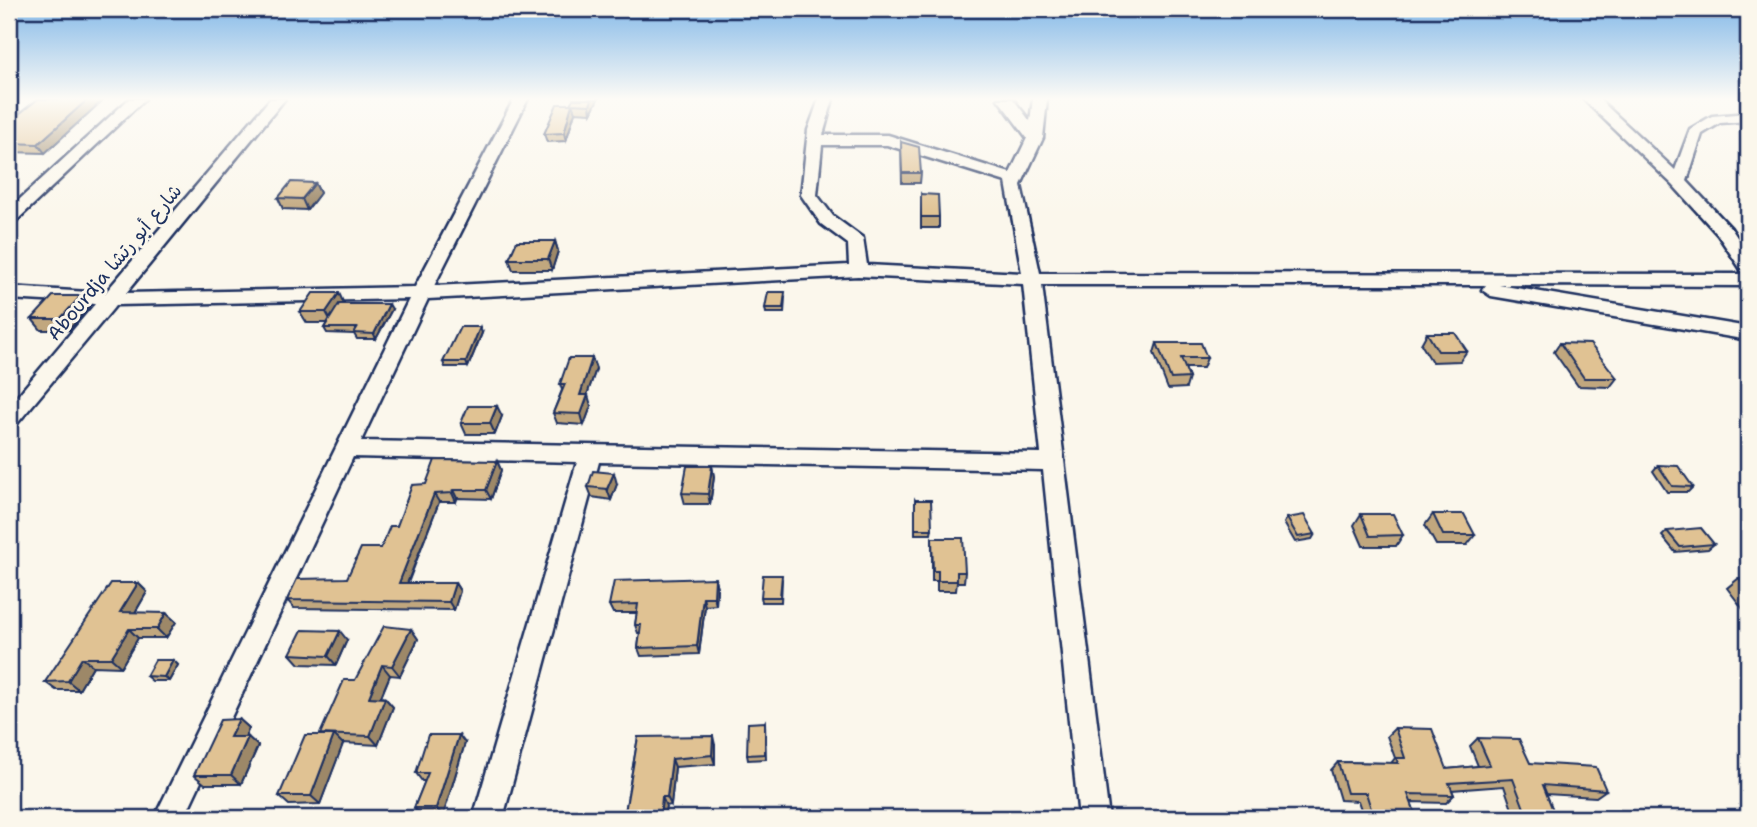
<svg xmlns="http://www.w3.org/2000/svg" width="1757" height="827" viewBox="0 0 1757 827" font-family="'Shantell Sans','Playpen Sans Arabic',sans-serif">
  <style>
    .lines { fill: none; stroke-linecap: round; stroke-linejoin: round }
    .minor-casing { stroke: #1b2f5e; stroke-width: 5 }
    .minor { fill: #fbf7ec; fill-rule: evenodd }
    .wall { fill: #c1a77e; stroke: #1b2f5e; stroke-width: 2 }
    .shaded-wall { fill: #9d8867; stroke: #1b2f5e; stroke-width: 2 }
    .building { fill: #e0c293; stroke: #1b2f5e; stroke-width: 2 }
    .labels { text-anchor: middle; stroke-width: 6; stroke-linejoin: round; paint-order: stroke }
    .street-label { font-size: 19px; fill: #1b2f5e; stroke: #fbf7ec }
  </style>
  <rect width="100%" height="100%" fill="#fbf7ec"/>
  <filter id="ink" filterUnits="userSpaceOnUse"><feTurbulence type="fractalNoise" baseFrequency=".0143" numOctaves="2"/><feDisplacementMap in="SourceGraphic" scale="14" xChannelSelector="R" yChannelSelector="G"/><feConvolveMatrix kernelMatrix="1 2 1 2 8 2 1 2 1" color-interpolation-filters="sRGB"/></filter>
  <g filter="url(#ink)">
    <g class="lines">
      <defs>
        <path id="minor" d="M129,99H145L15,222L9,223V209Z
          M270,99H285L126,293L415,287L514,99H528L434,286L849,265L848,244L821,224L801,195L808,130L819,99H833L823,135H888L1010,173L1027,138L998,99H1013L1030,121L1033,99H1047L1043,138L1021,185L1040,273L1748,274V286L1499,285L1748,327V340L1491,296L1482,290L1486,285H1042L1109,818H1079L1043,470L599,462L503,818H473L577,462L353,457L184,818H154L409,299L116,305L16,425L9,428V406L95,304L9,299V287L105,293ZM822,145H887L1006,182L1022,273L867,265L863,238L833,216L817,195ZM858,276L1023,284L1041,453L361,441L428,299Z
          M1583,99H1599L1675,170L1690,129L1712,116L1748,113V121L1720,123L1702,134L1687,181L1731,228L1748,254V273L1742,271L1718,235L1673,185Z"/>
      </defs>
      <!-- minor casing -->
      <use href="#minor" class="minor-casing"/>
      <!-- minor -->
      <use href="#minor" class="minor"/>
    </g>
    <!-- wall -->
    <path class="wall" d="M38,99H104L45,153L9,152V122Z
      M598,99L591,113L575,112L566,141L547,142L544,134L570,104Z
      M901,142L921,173L920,183H902Z
      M315,183L320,193L307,210L283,209L278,198Z
      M921,194L939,217V228H921Z
      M555,241L558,251L552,270H513L509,259Z
      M81,296L89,306L69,330H41L32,319Z
      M785,297L784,313H766L765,308Z
      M344,304L392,309L376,339H357L354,334L327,333L324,328L327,323H307L300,312Z
      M482,333L468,367H445L443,362Z
      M1427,333L1467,351L1460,361L1432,362L1421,344Z
      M1157,343L1207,358L1203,368H1185L1189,378L1186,388L1168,389L1154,353Z
      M1560,343L1617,378L1610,387L1578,386L1554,352Z
      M592,358L596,369L587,395L591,406L584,425L557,423L553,413L562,390L560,384Z
      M502,416L495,434H466L461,423Z
      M497,461L501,470L491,499L457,498L456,502H439L408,583H455L460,591L454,610L294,608L287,600L347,578L381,548L426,484Z
      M1658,465L1693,487L1688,492H1667L1653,471Z
      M712,466L714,477L710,504H685L682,493Z
      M617,484L611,500L592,497L588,487Z
      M915,500L932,529L931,534H915Z
      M1361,514L1403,535L1396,546H1363L1354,525Z
      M1433,514L1475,535L1467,545H1436L1425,525Z
      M1287,518L1315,534L1312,539L1295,542L1284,523Z
      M1667,531L1714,544L1708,549L1675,552L1662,536Z
      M932,538L965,572L964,582H957L956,591H937V581H932Z
      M1739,578H1748V613H1746L1727,588Z
      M782,580L781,602H762L761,597Z
      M138,583L147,592L135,613H166L176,622L166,638H138L121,667L93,666L79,690H56L45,682Z
      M717,587L716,605L705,606L699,654L641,656L638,648L640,633H638L635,625L637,613H613L609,605Z
      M411,629L418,639L400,676L390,675L381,697L385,698L393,707L378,745L343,743L320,804L289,805L279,796L321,735L355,680Z
      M347,640L336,665L299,664L290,654Z
      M173,660L178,665L169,681H152L146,676Z
      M239,719L249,728L245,737H248L258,746L241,784H205L194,775Z
      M765,722L766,759L748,760L747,755Z
      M1395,728L1447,769L1478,766L1470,746L1478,738L1530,763L1606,790L1596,797L1546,794L1556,818H1515L1504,786L1452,790L1454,795L1446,803L1411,802L1417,818H1364L1358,801L1340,800L1331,770L1338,762L1391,763L1395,758L1387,736Z
      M638,737L715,745V764L675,767L671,805L666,806L664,818H624Z
      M465,743L443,816L421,815L414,808L425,781H422L416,773Z"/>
    <!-- shaded-wall -->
    <path class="shaded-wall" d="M88,99H104L45,153L38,144Z
      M592,99H598L591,113L590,105Z
      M572,104L575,112L566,141L564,133Z
      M315,183L320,193L307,210L302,199Z
      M555,241L558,251L552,270L548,259Z
      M339,293L344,304L332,323L326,312Z
      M81,296L89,306L69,330L60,319Z
      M389,304L392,309L376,339L374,334Z
      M480,327L482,333L468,367L466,362Z
      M592,358L596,369L583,406L580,395Z
      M588,395L591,406L584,425L581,414Z
      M497,406L502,416L495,434L490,423Z
      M497,461L501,470L491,499L486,490Z
      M712,466L714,477L710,504L708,494Z
      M614,473L617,484L611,500L607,489Z
      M453,490L457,498L456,502L452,493Z
      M434,494L439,502L404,591L399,583Z
      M715,578L717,587L716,605L714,597Z
      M138,583L147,592L130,621L120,612Z
      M455,583L460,591L454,610L449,602Z
      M703,597L705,606L699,654L697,646Z
      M166,613L176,622L166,638L157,629Z
      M129,629L138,638L121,667L111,658Z
      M411,629L418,639L400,676L392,666Z
      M340,631L347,640L336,665L328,656Z
      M82,658L93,666L79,690L68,681Z
      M173,660L178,665L169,681L164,677Z
      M382,665L390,675L377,706L369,697Z
      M385,698L393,707L378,745L370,736Z
      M239,719L249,728L241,746L230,737Z
      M334,735L343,744L320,804L311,796Z
      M459,735L465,743L443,816L436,808Z
      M713,736L715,745V764L712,755Z
      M248,737L258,746L241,784L231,775Z
      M672,759L675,767L671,805L667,797Z
      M662,797L666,806L664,818H660Z"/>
    <!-- building -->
    <path class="building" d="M38,99H88L38,144L9,143V122Z
      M573,99H592L590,105L572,104L564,133L544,134L557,104H570Z
      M901,142L919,147L921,173H902Z
      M291,182L315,183L302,199L278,198Z
      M921,194L938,195L939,217H921Z
      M517,241H555L548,259H509Z
      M768,292H785L783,308H765Z
      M313,293H339L326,312H300Z
      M53,296H81L60,319H32Z
      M339,304H389L374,334L354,333L357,328H324Z
      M460,327H480L466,362H443Z
      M1427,333H1455L1467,351H1438Z
      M1157,343H1201L1207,358H1181L1189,378L1171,379Z
      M1560,343L1590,344L1617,378H1584Z
      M569,358H592L580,395H588L581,414L553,413L565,384H560Z
      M468,406H497L490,423H461Z
      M435,460L497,461L486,490H453L452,493L434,494L399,583H455L449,602L287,600L297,579L347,578L361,548H381L390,526H397L412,485L426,484Z
      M1658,465L1678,466L1693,487L1672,486Z
      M687,466H712L708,494L682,493Z
      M593,471L614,473L607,489L588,487Z
      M915,500H931L932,529H915Z
      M1361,514H1393L1403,535L1370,536Z
      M1433,514H1464L1475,535H1443Z
      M1304,515L1315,534L1298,537L1287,518Z
      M1701,528L1714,544L1680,547L1667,531Z
      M932,538H963L965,572H957V581H938V571H933Z
      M763,575H782L780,597H761Z
      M715,578L714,597H703L697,646L638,648L641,625H635L638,604L609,605L614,581Z
      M1739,578H1748V590Z
      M111,583H138L120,612L166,613L157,629H129L111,658H82L68,681L45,682Z
      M384,626L411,629L392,666L382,665L369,697L385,698L370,736L320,734L344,680H355Z
      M302,630L340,631L328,656L290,654Z
      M155,660H173L164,677L146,676Z
      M239,719L230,737H248L231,775H194L220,720Z
      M765,722V754L747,755L748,723Z
      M1395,728L1432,729L1447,769L1490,765L1478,738L1519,739L1530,763L1596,767L1606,790L1543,785L1556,818L1527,816L1513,779L1449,783L1454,795L1408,794L1417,818H1374L1366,793H1347L1338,762L1398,763L1396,758H1405Z
      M305,735H334L311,796H279Z
      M428,735H459L436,808H414L428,773H416Z
      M713,736L712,755L672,759L667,797H662L660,818H624L638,737Z"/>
  </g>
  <!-- sky -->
  <linearGradient id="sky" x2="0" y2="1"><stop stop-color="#82b8e8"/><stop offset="0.46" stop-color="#fdfbf6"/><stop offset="1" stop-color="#fdfbf6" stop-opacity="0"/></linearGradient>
  <rect width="1757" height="215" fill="url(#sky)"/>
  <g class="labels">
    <!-- street labels -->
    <g class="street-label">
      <text transform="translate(114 262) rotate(-50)" y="7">Abourdja شارع أبو رتشا</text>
    </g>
  </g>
  <!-- margin -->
  <rect width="1757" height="827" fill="none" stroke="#fbf7ec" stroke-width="35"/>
  <rect x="18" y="18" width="1722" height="792" fill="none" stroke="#1b2f5e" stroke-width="2.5" filter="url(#ink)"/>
</svg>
